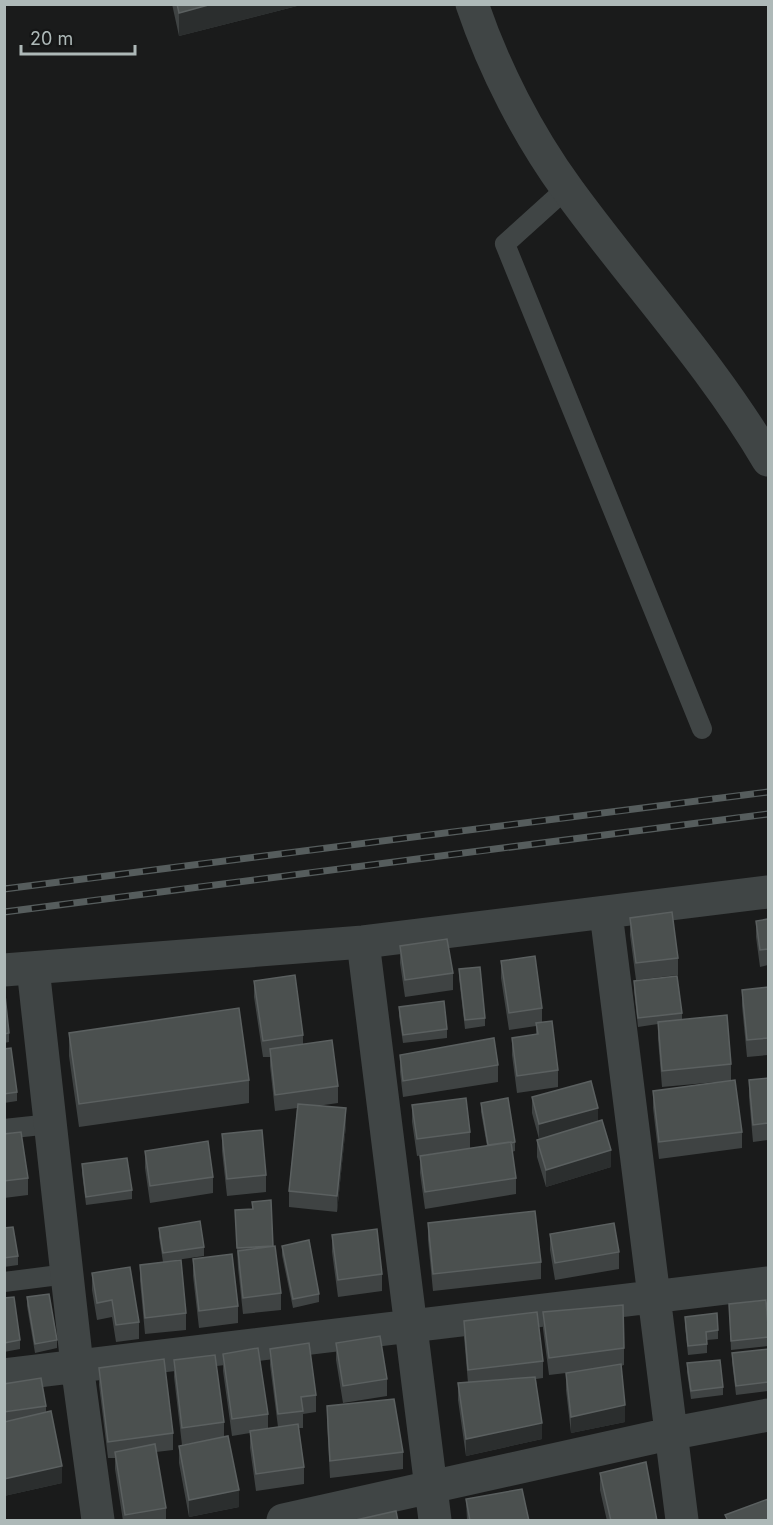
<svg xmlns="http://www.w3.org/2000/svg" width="773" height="1525" viewBox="0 0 773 1525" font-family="Inter,sans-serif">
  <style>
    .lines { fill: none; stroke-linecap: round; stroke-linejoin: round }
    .service { stroke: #404545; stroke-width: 20 }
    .minor { stroke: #404545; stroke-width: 33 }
    .tertiary { stroke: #404545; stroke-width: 33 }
    .rail-casing { stroke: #565d5d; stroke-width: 7 }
    .rail { stroke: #151616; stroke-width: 4.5; stroke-dasharray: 14; stroke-linecap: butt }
    .wall { fill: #3f4343 }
    .shaded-wall { fill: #2b2e2e }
    .building { fill: #4b504f; stroke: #5b6060; stroke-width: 1.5 }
  </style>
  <rect width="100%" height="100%" fill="#1a1b1b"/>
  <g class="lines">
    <!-- service -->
    <path class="service" d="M567,188L505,244L702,729
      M4,1129L51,1124
      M4,1282L67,1274"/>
    <!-- minor -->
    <path class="minor" d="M606,913L682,1520
      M363,942L435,1520
      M33,968L77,1365L98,1520
      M4,970L363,942L768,892
      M4,1375L768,1283
      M283,1520L669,1434L768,1415"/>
    <!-- tertiary -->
    <path class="tertiary" d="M472,4C494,69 528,135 568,190C634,281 711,363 768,460"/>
    <defs>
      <path id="rail" d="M4,889L768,792
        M4,912L768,814"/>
    </defs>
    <!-- rail casing -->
    <use href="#rail" class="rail-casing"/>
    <!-- rail -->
    <use href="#rail" class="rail"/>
  </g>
  <!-- wall -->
  <path class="wall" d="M172,4H297V6L179,36Z
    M630,918L678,958V975L636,980L630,935Z
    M768,919V965L760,967L756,937V921Z
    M400,946L453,973V990L405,997L400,963Z
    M501,961L542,1008V1022L558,1070V1087L517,1093L512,1055V1038L536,1034V1026L509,1030L501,978Z
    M459,969L485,1018V1026L465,1029L459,978Z
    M254,981L303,1035V1044L338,1086V1103L317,1106L346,1125L337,1212L289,1207V1191L297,1108L275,1111L270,1066V1057H263L254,997Z
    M634,981L682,1013V1020L731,1064V1080L742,1132V1148L659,1159L653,1108V1091L717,1082L662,1087L658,1039V1024L638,1027L634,990Z
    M768,987V1055L747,1057L742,1006V990Z
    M4,996L9,1033V1042L4,1043Z
    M399,1007L447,1029V1038L403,1043L399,1016Z
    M69,1033L249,1080V1103L79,1127L69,1056Z
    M4,1049L17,1092V1101L4,1103Z
    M400,1055L498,1065V1082L403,1097L400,1072Z
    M768,1078V1140L753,1142L749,1097V1080Z
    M532,1097L598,1121L611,1167L546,1187L537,1157V1140L539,1139L532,1113Z
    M481,1103L515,1142V1151L512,1152L516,1178V1194L425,1209L420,1173V1156L445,1152L417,1156L412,1122V1105L470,1132V1148L487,1146L481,1112Z
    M4,1134L28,1178V1195L4,1198Z
    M222,1134L266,1175V1192L227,1196L222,1151Z
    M145,1151L213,1177V1193L150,1203L145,1168Z
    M82,1164L132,1190V1199L86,1205L82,1173Z
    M252,1202L273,1247L281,1293V1310L243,1314L238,1268L235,1210L252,1209Z
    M428,1223L541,1262V1279L433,1291L428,1240Z
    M4,1228L18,1256V1265L4,1267Z
    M159,1228L204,1247V1256L176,1260L186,1313V1330L145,1334L140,1281V1265L163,1262L159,1237Z
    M550,1234L619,1252V1269L555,1280L550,1250Z
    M332,1235L382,1274V1291L338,1297L332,1252Z
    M282,1246L319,1294V1302L293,1308L282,1255Z
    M193,1259L238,1306V1323L199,1328L193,1276Z
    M92,1273L139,1322V1339L116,1342L112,1317L97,1320L92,1290Z
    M27,1297L57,1340V1348L35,1353L27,1306Z
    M4,1298L20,1340V1349L4,1352Z
    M729,1304L768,1326V1346L731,1350Z
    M543,1312L624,1348V1365L621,1366L625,1422L571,1433L566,1390V1373L549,1375L543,1329Z
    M685,1317L718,1330V1339L707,1340V1353L688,1355L685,1326Z
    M464,1321L543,1361V1378L536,1379L542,1439L466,1456L458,1400V1383H468L464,1337Z
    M336,1343L387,1379V1396L343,1403L336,1360Z
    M270,1349L316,1395V1412L303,1414V1428H299L304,1467V1484L256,1491L250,1448V1433L232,1436L223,1371V1354L268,1414V1428L278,1427L270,1365Z
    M768,1349V1391L736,1395L732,1362V1353Z
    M174,1360L224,1422V1437L239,1507L189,1517L179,1463V1446L198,1442L182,1445L174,1377Z
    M687,1363L723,1387V1395L691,1399L687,1372Z
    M99,1368L173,1433V1450L156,1452L166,1508V1521H123L115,1469V1458H108L99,1385Z
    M4,1384L46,1406V1413L62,1483L4,1496Z
    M327,1406L403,1452V1469L330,1478L327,1422Z
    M600,1473L657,1521H607L600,1490Z
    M466,1499L529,1521H467Z"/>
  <!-- shaded-wall -->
  <path class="shaded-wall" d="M212,4H297V6L179,36V13Z
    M346,1108V1125L337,1212V1196Z
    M598,1108V1124L539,1140V1124Z
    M611,1150V1167L546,1187V1170Z
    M625,1405V1422L571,1433V1417Z
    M542,1423V1439L466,1456V1439Z
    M62,1466V1483L4,1496V1479Z
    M239,1490V1507L189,1517V1500Z"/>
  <!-- building -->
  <path class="building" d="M177,4H212L179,13Z
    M672,912L678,958L636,963L630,918Z
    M768,919V949L760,950L756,921Z
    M447,939L453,973L405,980L400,946Z
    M535,956L542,1008L509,1013L501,961Z
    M480,967L485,1018L465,1020L459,969Z
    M295,975L303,1035L263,1041L254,981Z
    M677,976L682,1013L638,1018L634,981Z
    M768,987V1038L747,1040L742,990Z
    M5,995L9,1033L4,1034V996Z
    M444,1001L447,1029L403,1035L399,1007Z
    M239,1008L249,1080L79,1104L69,1033Z
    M727,1015L731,1064L662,1071L658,1022Z
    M552,1021L558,1070L517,1076L512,1038L538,1034L536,1023Z
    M494,1038L498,1065L403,1081L400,1055Z
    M332,1040L338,1086L275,1095L270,1049Z
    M11,1048L17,1092L4,1094V1049Z
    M768,1078V1123L753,1125L749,1080Z
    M735,1080L742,1132L659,1142L653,1091Z
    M591,1081L598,1108L539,1124L532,1097Z
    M466,1098L470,1132L417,1139L412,1105Z
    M508,1098L515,1142L511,1143V1142L488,1145L481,1103Z
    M298,1104L346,1108L337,1196L289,1191Z
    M602,1120L611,1150L546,1170L537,1140Z
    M262,1130L266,1175L227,1179L222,1134Z
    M21,1132L28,1178L4,1181V1134Z
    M208,1141L213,1177L150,1186L145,1151Z
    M511,1142L516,1178L425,1192L420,1156Z
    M127,1158L132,1190L86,1197L82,1164Z
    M271,1200L273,1246L237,1248L235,1210L253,1209L252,1202Z
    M535,1211L541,1262L433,1274L428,1223Z
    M200,1221L204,1247L163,1253L159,1228Z
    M614,1223L619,1252L555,1263L550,1234Z
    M13,1227L18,1256L4,1258V1228Z
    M377,1229L382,1274L338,1280L332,1235Z
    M309,1240L319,1294L293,1299L282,1246Z
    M275,1246L281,1293L243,1298L238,1251Z
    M232,1254L238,1306L199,1311L193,1259Z
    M181,1260L186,1313L145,1318L140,1265Z
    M130,1267L139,1322L116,1325L112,1300L97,1303L92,1273Z
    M49,1294L57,1340L35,1344L27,1297Z
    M14,1297L20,1340L4,1343V1298Z
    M766,1300L768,1326V1337L731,1341L729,1304Z
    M623,1305L624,1348L549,1358L543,1312Z
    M537,1312L543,1361L468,1370L464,1321Z
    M717,1313L718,1330L706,1332L707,1344L688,1346L685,1317Z
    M380,1336L387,1379L343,1386L336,1343Z
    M309,1343L316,1395L301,1397L303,1411L278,1414L270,1349Z
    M258,1348L268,1414L232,1419L223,1354Z
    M768,1349V1382L736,1386L732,1353Z
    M215,1355L224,1422L182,1428L174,1360Z
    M164,1359L173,1433L108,1442L99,1368Z
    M720,1360L723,1387L691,1391L687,1363Z
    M621,1364L625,1405L571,1417L566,1373Z
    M535,1377L542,1423L466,1439L458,1383Z
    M41,1378L46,1406L4,1412V1384Z
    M394,1399L403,1452L330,1461L327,1406Z
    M51,1411L62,1466L4,1479V1422Z
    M298,1424L304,1467L256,1474L250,1431Z
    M228,1436L239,1490L189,1500L179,1446Z
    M155,1444L166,1508L125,1515L115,1452Z
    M646,1462L657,1521H611L600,1473Z
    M522,1489L529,1521H470L466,1499Z
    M768,1499V1521H728L725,1515Z
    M396,1511L398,1521H357L356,1520Z"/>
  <!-- border -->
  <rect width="773" height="1525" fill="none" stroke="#aeb9b8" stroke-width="12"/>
  <!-- scale -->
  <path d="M21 45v9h114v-9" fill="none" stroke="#aeb9b8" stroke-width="3"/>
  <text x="30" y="45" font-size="18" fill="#aeb9b8" stroke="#151616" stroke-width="4.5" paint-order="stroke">20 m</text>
</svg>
